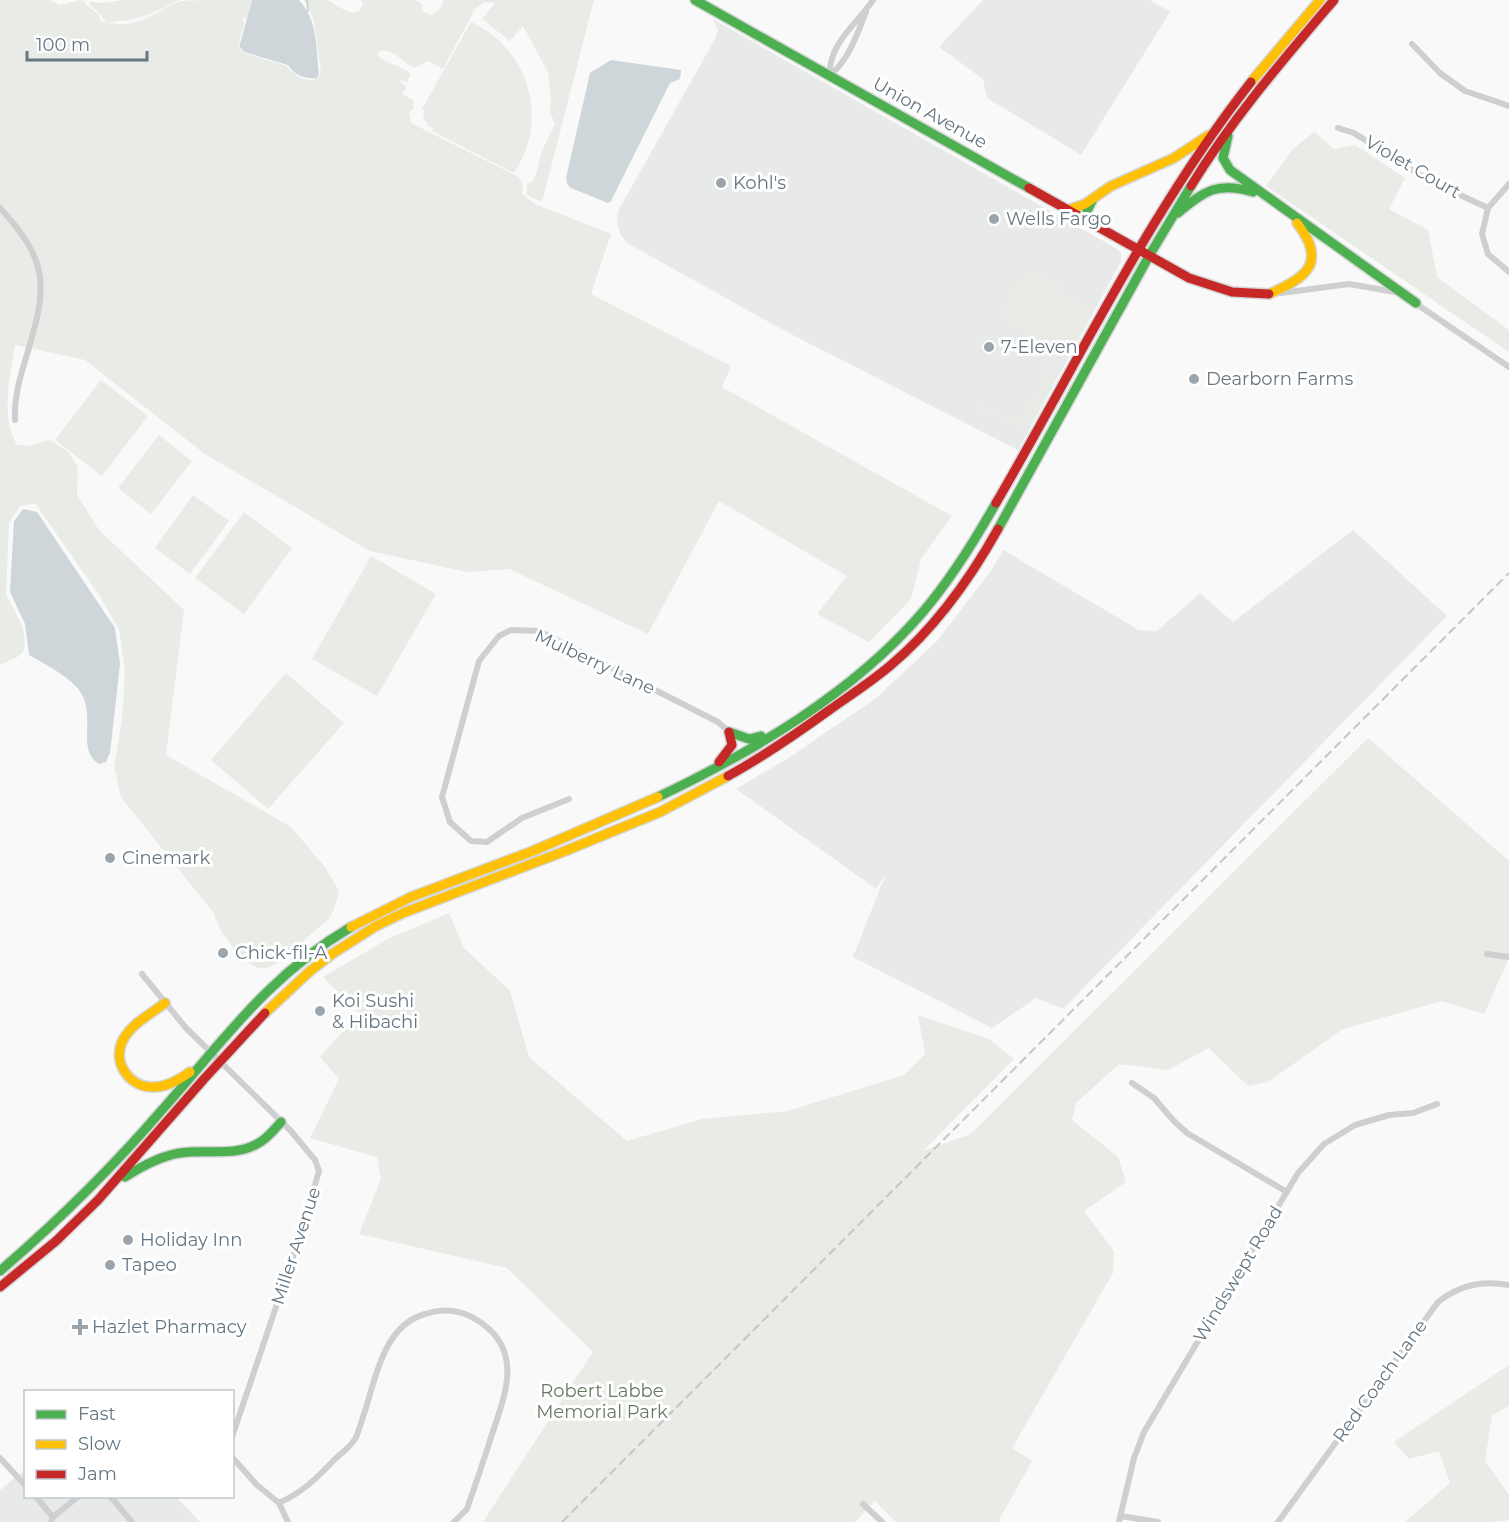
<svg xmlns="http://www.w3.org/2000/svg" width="1509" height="1522" viewBox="0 0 1509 1522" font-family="Montserrat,sans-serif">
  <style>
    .built { fill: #e8e9e9 }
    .green { fill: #e8ebe6 }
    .water { fill: #ced6d9 }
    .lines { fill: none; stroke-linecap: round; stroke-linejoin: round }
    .stream { stroke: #ced6d9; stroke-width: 2 }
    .fast-casing { stroke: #d5d6d7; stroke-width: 12 }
    .slow-casing { stroke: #d5d6d7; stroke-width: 12 }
    .jam-casing { stroke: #d5d6d7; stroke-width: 12 }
    .street { stroke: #cecfd0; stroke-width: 6 }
    .fast { stroke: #4caf50; stroke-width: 9 }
    .slow { stroke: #ffc107; stroke-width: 9 }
    .jam { stroke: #c62828; stroke-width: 9 }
    .rail { stroke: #c3c5c6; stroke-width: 2; stroke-dasharray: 9 4.5; stroke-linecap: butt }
    .poi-dot { fill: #99a4ac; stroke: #fff; stroke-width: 2 }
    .labels { text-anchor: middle; stroke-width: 6; stroke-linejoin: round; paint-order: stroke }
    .street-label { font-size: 18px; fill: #657683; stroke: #fff }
    .poi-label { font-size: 18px; fill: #657683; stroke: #fff; text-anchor: start }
    .park-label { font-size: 18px; fill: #687a64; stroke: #fff }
  </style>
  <rect width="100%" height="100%" fill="#f9f9f9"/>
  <!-- built -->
  <path class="built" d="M983,0H1150L1170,12L1081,155L987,98L983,79L939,47Z
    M713,19L1117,249L1121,253V262L1018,450L785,331L627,243L620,234L617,223L618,211L715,39L718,30Z
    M1353,530L1447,616L1063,1009L1036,998L992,1028L853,957L886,873L876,889L736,789L787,759L875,699L937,641L993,568L1003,550L1139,630L1157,631L1200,593L1233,622Z
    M25,1470L26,1496L176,1497L200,1522H0V1490Z"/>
  <!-- green -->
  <path class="green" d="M0,0H50L60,5L80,0L86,1L85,4L98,14L101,21L106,22L98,12L89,4L90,2L105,3L122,0H179C155,13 134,22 107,22C138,31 155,11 181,1C190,0 239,0 252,0L246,19L243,18L244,24L238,46L244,53L287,66C294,77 308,84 319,77L321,72L314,21L304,0H328L338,7L353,13L359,11L363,4L361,0H416L423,5L422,11L431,15L439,10L444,0H594L542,202L527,195V184L532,182L536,175L541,153L555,124L550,112L551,101L548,72L523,26L510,41L482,19L495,3L485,2L475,9L443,69L428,61L415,68C402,63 394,48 379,51L377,55C387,65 401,65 411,74L407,82L398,79L407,88L402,94L414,101L413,109L409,112L411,123L519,177L523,186L522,194L535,204L611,234L591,294L731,366L722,387L952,516L921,559L911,599L869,642L817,614L847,576L719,501L648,634L509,569L467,572L370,551L205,454L85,360L15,345C10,378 0,415 17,445L28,446L50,440L67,451L78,467L77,495L99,530L184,610L166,755L291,827L324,866L339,891L334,909L329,919L277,963C271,966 266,970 259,968C239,961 219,931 213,912L121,797L114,767L122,719L125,673L119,629L99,595L35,503L20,506L9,523L6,594L23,627L25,645L23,652L17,657L0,665Z
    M471,22C529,48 550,120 514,173L432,131L433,128L427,125L428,123L425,121L423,114L425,111L422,109Z
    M1314,132L1334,149L1355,145L1405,178L1389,209L1428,230L1437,277L1509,330V352L1266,186L1293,149Z
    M1029,269L1036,272L1035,275L1039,277L1041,275L1062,286L1060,291L1091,309L1092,314C1084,329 1077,352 1056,347L999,319L1017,287L1013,283L1016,278L1023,280Z
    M1019,347C1036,347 1056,362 1056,379L1033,422L1020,428L980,410L977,407L980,400L983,398L982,404L1014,422L1017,417L1022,419L1048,373L1044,370L1046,364L1022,351L1018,356L1011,352L1012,349Z
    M101,380L148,416L102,476L55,440Z
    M159,435L192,461L151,514L118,488Z
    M193,495L229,521L190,574L155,548Z
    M244,512L292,548L244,614L195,578Z
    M371,556L436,594L377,696L312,659Z
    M286,673L344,723L268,809L211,760Z
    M1368,738L1509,861V958L1484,1014L1442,1001L1343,1029L1268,1082L1248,1086L1209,1048L1168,1070L1119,1064L1076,1103L1072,1120L1118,1157L1126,1182L1084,1211L1114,1251L1113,1273L1012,1448L1032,1461L999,1520L1000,1522H896L875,1501L855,1522H483L593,1352L507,1268L359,1234L381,1179L377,1157L310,1138L339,1079L320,1057L359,1013L323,977L388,939L449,913L464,948L510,991L529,1057L627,1141L702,1119L788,1111L904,1075L925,1054L918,1015L989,1039L1014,1059L923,1151L971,1134Z
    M1509,1365V1406L1492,1415L1485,1461L1509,1495V1520L1491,1522H1405L1450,1483L1439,1451L1409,1459L1394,1442Z"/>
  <!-- water -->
  <path class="water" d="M252,0H299C318,20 316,49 319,74L317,78C305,79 295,76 288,65L244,52L239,46L240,44Z
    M611,60L681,70L680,79L670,83L611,201L608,203L571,188L567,184L566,178L590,73Z
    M23,509L37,512L115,628L120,664L110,753L106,762L99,764C75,749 98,716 79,690C67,675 46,665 29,655L25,624L10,592L14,521Z"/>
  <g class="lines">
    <!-- stream -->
    <path class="stream" d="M307,0L308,11"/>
    <defs>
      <path id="fast" d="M695,0L1029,188
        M1228,136L1223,158L1230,170L1416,303
        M1178,213C1204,191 1218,181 1253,192
        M1088,221L1087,211L1093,199
        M998,529L1149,256L1191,186
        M729,732L749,739L761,736
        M658,797C754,751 852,694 922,613C951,579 974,542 996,503
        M125,1177C142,1166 160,1156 180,1153C205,1149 234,1157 257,1144C267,1139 274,1130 281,1122
        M0,1271C58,1221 112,1168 162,1110C224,1040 268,976 351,927"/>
      <path id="slow" d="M1251,82L1320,0
        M1068,210L1085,204L1111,186L1174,158L1209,135
        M1269,294C1306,278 1328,263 1297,223
        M351,927L411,897L533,851L658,797
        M165,1003C151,1014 131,1024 123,1040C112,1061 128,1086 151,1087C165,1088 179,1080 190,1072
        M265,1013L310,971L332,954L376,926L403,913L565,851L660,812L728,776"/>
      <path id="jam" d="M1191,186C1232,119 1283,60 1334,0
        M1029,188L1189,278L1232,292L1269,294
        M996,503C1079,361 1149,212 1251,82
        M719,762L732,745L729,732
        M728,776C763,757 796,734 828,711C849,696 871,682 891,665C935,628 970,579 998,529
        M0,1287L56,1241L98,1200L204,1079L265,1013"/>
    </defs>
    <!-- fast casing -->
    <use href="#fast" class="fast-casing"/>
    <!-- slow casing -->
    <use href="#slow" class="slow-casing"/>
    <!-- jam casing -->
    <use href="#jam" class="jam-casing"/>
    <!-- street -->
    <path class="street" d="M1412,44L1440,73L1465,91L1509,106
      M830,75C828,44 857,24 873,0
      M830,75C849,60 857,34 866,12
      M1338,128L1354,133L1430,181L1488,208
      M1509,184L1488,208L1482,234L1488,254L1509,272
      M0,208C53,265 46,291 25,361C19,381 14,399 15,420
      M1281,293L1349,284L1395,292
      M1415,303L1509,367
      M569,799L522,818L487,842L471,841L450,822L442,797L479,661L499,636L511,630L539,631L718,722L729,732
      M1487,954L1509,957
      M142,974L186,1028L290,1130L315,1160L319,1171L298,1242L232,1437
      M1132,1083L1154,1098L1173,1120L1187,1133L1287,1192
      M232,1457L257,1485L279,1503L288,1522
      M0,1458L26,1486
      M35,1496L53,1517
      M110,1496L132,1522
      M279,1503C303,1492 317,1478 335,1459C342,1453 350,1447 355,1439C359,1432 361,1422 364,1414C376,1378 383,1326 425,1314C443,1308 462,1310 477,1320C524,1349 506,1393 492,1434C485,1457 477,1480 469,1503L467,1509L454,1522
      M863,1504L882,1522
      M1121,1516L1158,1522
      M51,1522L53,1517L79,1496
      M1119,1522L1134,1458L1144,1432L1298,1173L1324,1144L1355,1125L1389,1115L1413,1113L1437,1104
      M1278,1522L1438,1302C1460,1285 1482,1280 1509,1285"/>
    <!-- fast -->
    <use href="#fast" class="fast"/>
    <!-- slow -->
    <use href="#slow" class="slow"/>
    <!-- jam -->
    <use href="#jam" class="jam"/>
    <!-- rail -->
    <path class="rail" d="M562,1522L1509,573"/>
  </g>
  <!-- markers -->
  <g class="poi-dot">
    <circle cx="721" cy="183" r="6"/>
    <circle cx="994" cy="219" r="6"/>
    <circle cx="989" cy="347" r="6"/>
    <circle cx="1194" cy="379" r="6"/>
    <circle cx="110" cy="858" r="6"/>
    <circle cx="223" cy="953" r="6"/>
    <circle cx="320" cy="1011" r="6"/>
    <circle cx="128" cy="1240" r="6"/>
    <circle cx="110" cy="1265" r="6"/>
    <path d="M77 1318h6v6h6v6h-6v6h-6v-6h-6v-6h6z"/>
  </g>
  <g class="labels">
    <!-- street labels -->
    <g class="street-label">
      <text transform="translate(930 113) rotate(29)" y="6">Union Avenue</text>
      <text transform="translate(1413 167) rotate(30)" y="6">Violet Court</text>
      <text transform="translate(595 662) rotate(25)" y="6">Mulberry Lane</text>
      <text transform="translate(296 1246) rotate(-72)" y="6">Miller Avenue</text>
      <text transform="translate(1238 1274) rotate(-59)" y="6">Windswept Road</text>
      <text transform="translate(1380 1381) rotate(-54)" y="6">Red Coach Lane</text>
    </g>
    <!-- poi labels -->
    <g class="poi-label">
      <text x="733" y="189">Kohl's</text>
      <text x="1006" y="225">Wells Fargo</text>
      <text x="1001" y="353">7-Eleven</text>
      <text x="1206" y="385">Dearborn Farms</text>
      <text x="122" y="864">Cinemark</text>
      <text x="235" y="959">Chick-fil-A</text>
      <text x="332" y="1007">Koi Sushi<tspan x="332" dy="21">&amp; Hibachi</tspan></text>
      <text x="140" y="1246">Holiday Inn</text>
      <text x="122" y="1271">Tapeo</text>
      <text x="92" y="1333">Hazlet Pharmacy</text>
    </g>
    <!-- park labels -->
    <g class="park-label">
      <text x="602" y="1397">Robert Labbe<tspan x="602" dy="21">Memorial Park</tspan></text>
    </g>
  </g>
  <!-- legend -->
  <rect x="24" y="1390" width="210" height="108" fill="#ffffff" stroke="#c1c8cd" stroke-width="1.5"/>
  <rect x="36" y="1410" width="30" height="9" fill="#4caf50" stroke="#c1c8cd" stroke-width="1.5"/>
  <text x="78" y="1420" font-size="18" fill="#657683">Fast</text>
  <rect x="36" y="1440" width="30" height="9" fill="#ffc107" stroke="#c1c8cd" stroke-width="1.5"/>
  <text x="78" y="1450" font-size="18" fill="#657683">Slow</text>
  <rect x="36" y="1470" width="30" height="9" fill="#c62828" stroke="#c1c8cd" stroke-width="1.5"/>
  <text x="78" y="1480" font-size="18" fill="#657683">Jam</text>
  <!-- scale -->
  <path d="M27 51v9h120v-9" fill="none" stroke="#657683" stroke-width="3"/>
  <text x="36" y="51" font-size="18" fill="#657683" stroke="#ffffff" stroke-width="4.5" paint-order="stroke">100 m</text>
</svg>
